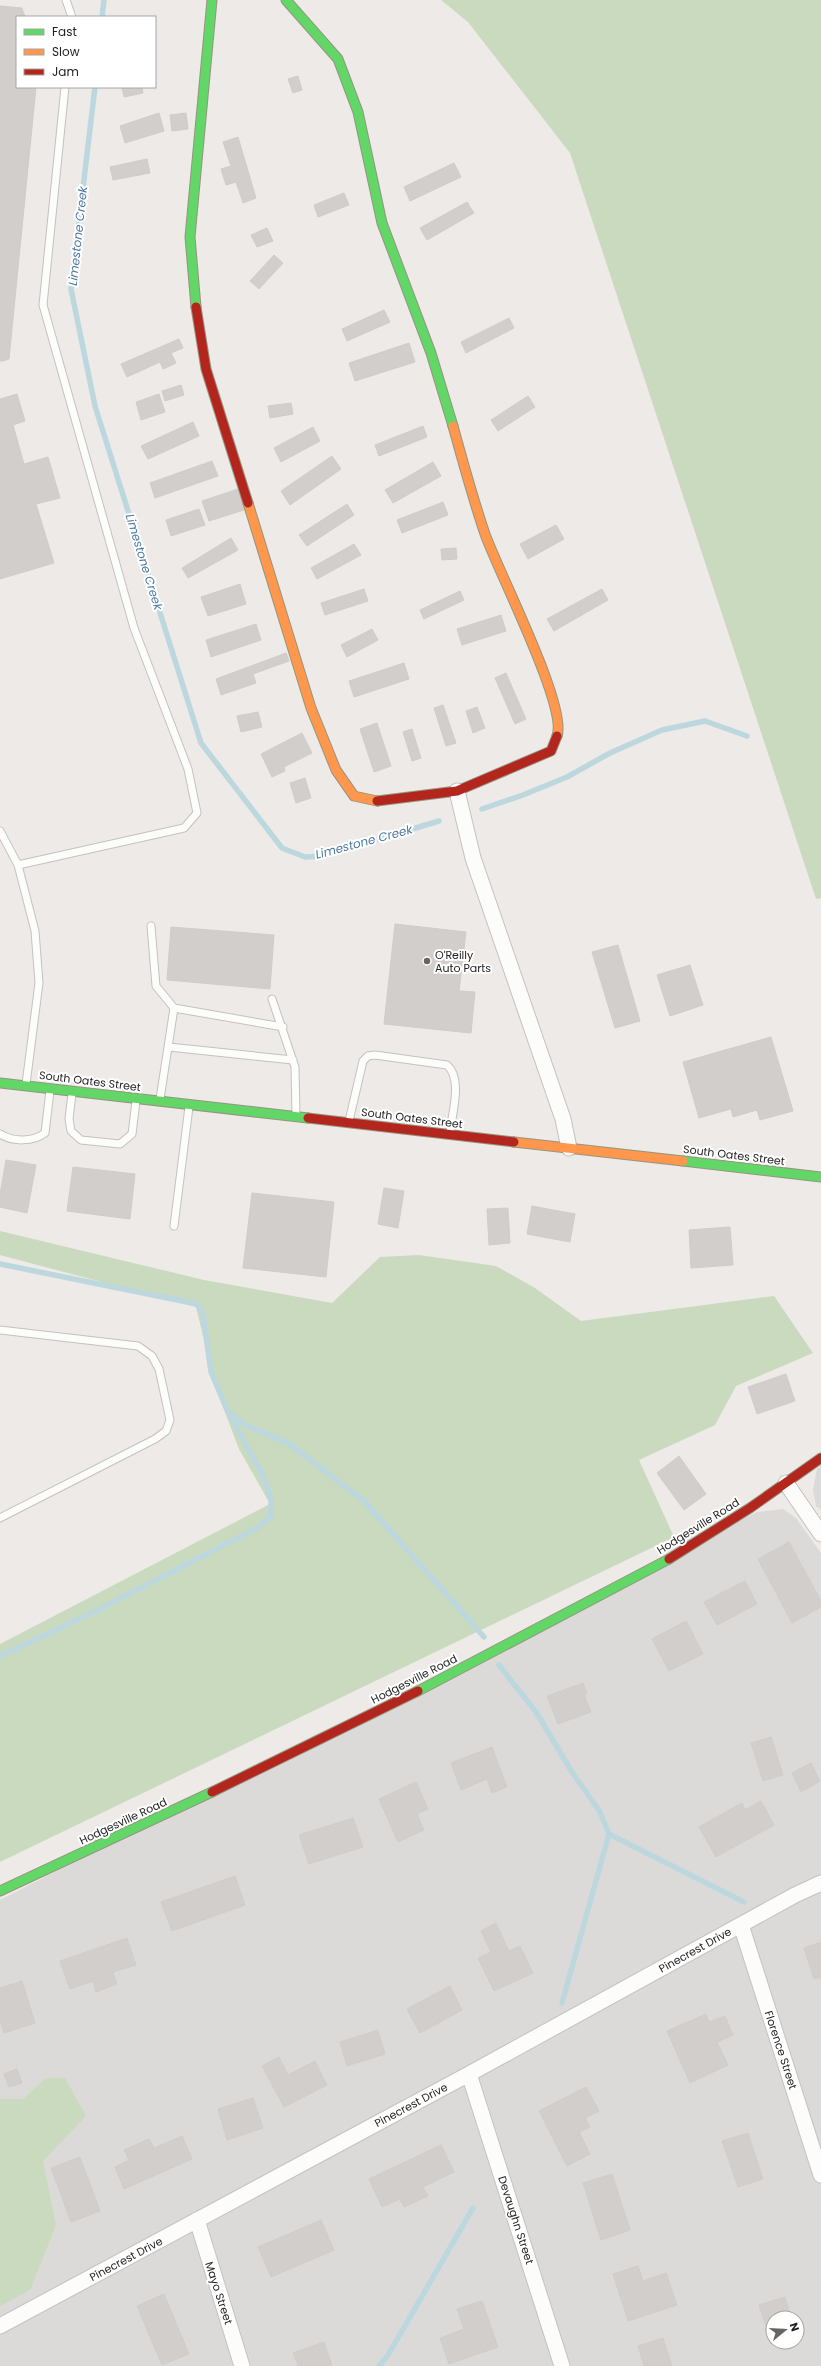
<svg xmlns="http://www.w3.org/2000/svg" width="821" height="2366" viewBox="0 0 821 2366" font-family="Poppins,sans-serif">
  <style>
    .residential { fill: #dcdad8; fill-rule: evenodd }
    .forest { fill: #c9dabe }
    .lines { fill: none; stroke-linecap: round; stroke-linejoin: round }
    .stream { stroke: #bcd8de; stroke-width: 5.5 }
    .building { fill: #d2cecc; stroke: #d0ccc9 }
    .lane-casing { stroke: #c4c2c1; stroke-width: 9 }
    .street-casing { stroke: #c4c2c1; stroke-width: 17 }
    .fast-casing { stroke: #959580; stroke-width: 11 }
    .slow-casing { stroke: #959580; stroke-width: 11 }
    .jam-casing { stroke: #959580; stroke-width: 11 }
    .lane { stroke: #fcfcfb; stroke-width: 7 }
    .street { stroke: #fcfcfb; stroke-width: 15 }
    .fast { stroke: #63d668; stroke-width: 9 }
    .slow { stroke: #ff974d; stroke-width: 9 }
    .jam { stroke: #b3261e; stroke-width: 9 }
    .poi-dot { fill: #666564; stroke: #fff; stroke-width: 1.5 }
    .labels { text-anchor: middle; stroke-width: 4; stroke-linejoin: round; paint-order: stroke }
    .poi-label { font-size: 11px; fill: #1e1e1e; stroke: #fff; text-anchor: start }
    .street-label { font-size: 11px; fill: #1e1e1e; stroke: #fff }
    .water-label { font-size: 12px; font-style: italic; fill: #4c7aa2; stroke: #fff }
  </style>
  <rect width="100%" height="100%" fill="#edeae7"/>
  <!-- residential -->
  <path class="residential" d="M821,1466V1510L816,1506L813,1490L817,1469Z
    M783,1509L796,1518L821,1553V2366H0V1900L757,1512ZM773,2318H797V2342H773Z"/>
  <!-- forest -->
  <path class="forest" d="M441,0H821V898L816,899L570,153L468,22Z
    M0,1231L204,1280L332,1303L380,1257L419,1255L496,1266L535,1288L581,1321L774,1296L813,1353L736,1386L715,1425L639,1460L674,1537L0,1862V1644L270,1504L239,1449L215,1386L196,1307L0,1255Z
    M46,2078H65L86,2116L43,2161L56,2225L30,2290L0,2306V2099H23Z"/>
  <g class="lines">
    <!-- stream -->
    <path class="stream" d="M102,17L104,0
      M95,87L71,289L95,406L201,743L282,848L305,857L322,856L439,821
      M482,809L523,795L567,777L610,753L662,730L705,721L747,736
      M0,1264L197,1304L203,1314L211,1372L228,1412L245,1425L288,1443L364,1501L484,1637
      M0,1656L94,1612L257,1528L271,1516V1499L263,1476L229,1414
      M499,1665L536,1712L572,1772L600,1812L609,1834L562,2003
      M609,1834L744,1902
      M379,2366L388,2355L473,2208"/>
  </g>
  <!-- building -->
  <path class="building" d="M0,6L22,8L25,17H17V87H36L9,359L3,361H0Z
    M298,76L302,90L293,93L288,79Z
    M122,87H142L143,93L124,97Z
    M159,113L164,131L125,143L120,126Z
    M186,113L188,129L172,131L170,115Z
    M238,137L256,198L243,203L236,182L226,185L221,169L231,166L223,142Z
    M147,159L150,173L113,180L110,167Z
    M454,163L461,177L410,201L404,187Z
    M344,193L349,205L318,217L314,205Z
    M467,202L474,213L427,240L420,228Z
    M267,228L273,241L257,247L251,235Z
    M274,255L283,263L259,289L250,281Z
    M384,310L390,322L347,341L342,329Z
    M509,318L514,328L466,353L461,342Z
    M179,339L183,348L171,353L176,363L163,369L160,362L127,377L121,364Z
    M409,343L415,362L355,381L349,363Z
    M181,385L184,395L165,401L162,391Z
    M17,394L25,421L13,425L24,464L48,457L60,498L36,504L54,563L0,579V399Z
    M159,394L165,412L141,420L136,402Z
    M528,396L535,407L498,431L491,420Z
    M291,403L293,414L270,418L268,406Z
    M193,422L199,436L148,459L141,446Z
    M423,426L427,437L379,456L375,445Z
    M313,427L320,441L281,462L274,448Z
    M332,456L341,469L290,505L281,491Z
    M212,461L218,476L155,498L150,483Z
    M433,462L441,476L393,503L385,490Z
    M238,489L244,510L209,521L202,501Z
    M443,502L448,515L402,533L397,520Z
    M347,504L354,515L307,546L299,535Z
    M199,509L205,525L171,536L166,520Z
    M556,525L564,539L528,559L520,544Z
    M231,538L238,550L188,578L182,568Z
    M354,544L361,555L317,579L311,568Z
    M456,548L457,559L442,560L441,549Z
    M240,584L246,604L208,616L201,597Z
    M364,589L368,601L325,615L321,603Z
    M602,589L608,600L554,631L547,619Z
    M460,591L464,600L424,619L420,610Z
    M501,615L506,631L462,645L457,629Z
    M256,624L261,640L211,657L206,640Z
    M372,629L378,640L347,657L341,645Z
    M286,653L289,661L253,674L256,683L221,695L216,679Z
    M404,663L409,679L354,697L349,681Z
    M506,673L526,719L515,724L495,678Z
    M443,705L456,743L446,746L434,708Z
    M477,707L485,728L473,733L466,711Z
    M258,712L262,727L241,732L237,716Z
    M377,723L391,766L374,772L360,729Z
    M412,729L421,758L412,761L403,732Z
    M302,733L312,753L284,767L285,771L272,777L261,754Z
    M305,778L311,798L296,803L290,783Z
    M395,924L466,932L459,991L475,992L471,1033L384,1024Z
    M171,927L274,935L270,989L167,980Z
    M618,945L640,1021L615,1028L592,952Z
    M690,965L703,1005L670,1016L657,975Z
    M771,1037L793,1111L760,1120L757,1110L733,1117L731,1109L699,1118L683,1062Z
    M6,1160L36,1165L27,1213L0,1207V1194Z
    M73,1167L135,1174L130,1219L67,1211Z
    M384,1188L404,1191L398,1228L378,1224Z
    M252,1193L334,1202L326,1277L243,1268Z
    M532,1206L575,1214L570,1242L527,1234Z
    M508,1208L510,1243L489,1245L487,1209Z
    M730,1227L733,1265L691,1268L689,1230Z
    M786,1374L795,1401L757,1414L748,1387Z
    M679,1456L706,1494L684,1510L657,1473Z
    M789,1542L821,1601V1607L792,1623L758,1559Z
    M745,1581L757,1604L717,1625L704,1602Z
    M686,1621L703,1654L669,1671L652,1639Z
    M583,1683L587,1693L584,1695L591,1712L558,1724L547,1696Z
    M771,1737L783,1775L763,1781L751,1743Z
    M492,1747L507,1787L492,1793L487,1779L461,1790L451,1763Z
    M811,1763L820,1781L801,1792L792,1773Z
    M416,1782L428,1809L417,1814L424,1830L398,1842L379,1799Z
    M761,1801L774,1825L716,1857L699,1827L742,1803L745,1810Z
    M353,1818L363,1847L309,1864L299,1835Z
    M235,1876L245,1905L172,1931L161,1902Z
    M496,1923L509,1951L520,1946L533,1973L494,1991L478,1958L491,1952L481,1931Z
    M127,1938L136,1965L113,1972L117,1984L96,1992L93,1981L70,1989L60,1961Z
    M821,1942V1977L814,1979L804,1948Z
    M22,1981L35,2023L4,2033L0,2021V1988Z
    M450,1986L462,2010L420,2033L407,2009Z
    M706,2014L709,2022L725,2016L733,2035L717,2042L728,2065L690,2083L667,2031Z
    M378,2030L385,2054L347,2066L340,2042Z
    M279,2057L288,2075L315,2061L327,2085L284,2107L262,2066Z
    M17,2069L22,2083L9,2087L4,2074Z
    M586,2087L599,2111L585,2118L590,2127L579,2132L590,2154L567,2166L539,2111Z
    M253,2098L263,2128L227,2140L218,2109Z
    M748,2133L763,2179L738,2187L722,2141Z
    M182,2136L192,2159L124,2189L115,2167L129,2160L124,2150L149,2139L154,2148Z
    M441,2145L454,2172L423,2187L428,2196L404,2207L400,2199L382,2207L369,2179Z
    M80,2157L100,2211L71,2222L51,2168Z
    M612,2174L630,2230L601,2240L583,2183Z
    M321,2220L334,2250L271,2277L258,2247Z
    M638,2266L643,2281L666,2273L677,2305L628,2321L613,2274Z
    M164,2294L189,2354L162,2365L137,2306Z
    M785,2297L791,2318H773V2342H778L772,2344L759,2305Z
    M482,2301L498,2347L449,2364L440,2338L464,2329L457,2309Z
    M663,2338L672,2366H644L638,2346Z
    M324,2342L332,2366H298L293,2353Z"/>
  <g class="lines">
    <defs>
      <path id="lane" d="M66,0L72,17
        M0,831L18,865L35,931L39,983L26,1084
        M18,865L184,828L197,813L188,769L134,628L43,305L65,87
        M151,926L156,986L174,1008L160,1099
        M272,999L295,1067L296,1115
        M174,1008L283,1027
        M169,1047L293,1060
        M72,1094L69,1119L71,1131L81,1140L120,1144L132,1134L136,1101
        M349,1121L363,1061L368,1056L375,1055L447,1065C463,1079 452,1113 450,1132
        M0,1134C13,1142 33,1142 45,1133L50,1091
        M174,1226L189,1107
        M0,1330L138,1346L152,1356L159,1369L170,1420L166,1431L155,1439L0,1518"/>
      <path id="street" d="M457,791L473,858L563,1119L569,1148
        M786,1483L821,1534
        M741,1925L821,2175
        M469,2074L562,2366
        M197,2220L242,2366
        M0,2326L469,2074L795,1895L821,1883"/>
      <path id="fast" d="M286,0L338,59L358,112L382,223L431,353L453,426
        M196,307L190,237L212,0
        M0,1083L308,1118
        M683,1161L821,1177
        M418,1691L669,1559
        M0,1891L212,1792"/>
      <path id="slow" d="M453,426C463,462 473,499 485,534C498,571 568,707 557,736
        M248,503L311,708L336,770L354,796L377,801
        M514,1142L683,1161"/>
      <path id="jam" d="M196,307L206,369L248,503
        M377,801L457,791L551,751L557,736
        M308,1118L514,1142
        M669,1559L750,1508L821,1458
        M212,1792L418,1691"/>
    </defs>
    <!-- lane casing -->
    <use href="#lane" class="lane-casing"/>
    <!-- street casing -->
    <use href="#street" class="street-casing"/>
    <!-- fast casing -->
    <use href="#fast" class="fast-casing"/>
    <!-- slow casing -->
    <use href="#slow" class="slow-casing"/>
    <!-- jam casing -->
    <use href="#jam" class="jam-casing"/>
    <!-- lane -->
    <use href="#lane" class="lane"/>
    <!-- street -->
    <use href="#street" class="street"/>
    <!-- fast -->
    <use href="#fast" class="fast"/>
    <!-- slow -->
    <use href="#slow" class="slow"/>
    <!-- jam -->
    <use href="#jam" class="jam"/>
  </g>
  <!-- markers -->
  <circle class="poi-dot" cx="427" cy="961" r="4"/>
  <g class="labels">
    <!-- poi labels -->
    <g class="poi-label">
      <text x="435" y="959">O'Reilly<tspan x="435" dy="13">Auto Parts</tspan></text>
    </g>
    <!-- street labels -->
    <g class="street-label">
      <text transform="translate(90 1081) rotate(7)" y="4">South Oates Street</text>
      <text transform="translate(412 1118) rotate(7)" y="4">South Oates Street</text>
      <text transform="translate(734 1155) rotate(7)" y="4">South Oates Street</text>
      <text transform="translate(698 1526) rotate(-32)" y="4">Hodgesville Road</text>
      <text transform="translate(414 1679) rotate(-27)" y="4">Hodgesville Road</text>
      <text transform="translate(123 1821) rotate(-25)" y="4">Hodgesville Road</text>
      <text transform="translate(695 1950) rotate(-29)" y="4">Pinecrest Drive</text>
      <text transform="translate(781 2050) rotate(72)" y="4">Florence Street</text>
      <text transform="translate(411 2105) rotate(-28)" y="4">Pinecrest Drive</text>
      <text transform="translate(516 2220) rotate(72)" y="4">Devaughn Street</text>
      <text transform="translate(126 2259) rotate(-28)" y="4">Pinecrest Drive</text>
      <text transform="translate(219 2293) rotate(72)" y="4">Mayo Street</text>
    </g>
    <!-- water labels -->
    <g class="water-label">
      <text transform="translate(78 236) rotate(-84)" y="4">Limestone Creek</text>
      <text transform="translate(144 562) rotate(73)" y="4">Limestone Creek</text>
      <text transform="translate(364 842) rotate(-15)" y="4">Limestone Creek</text>
    </g>
  </g>
  <!-- legend -->
  <rect x="16" y="16" width="140" height="72" fill="#ffffff" stroke="#a5a5a5"/>
  <rect x="24" y="29" width="20" height="6" fill="#63d668" stroke="#a5a5a5"/>
  <text x="52" y="36" font-size="12" fill="#1e1e1e">Fast</text>
  <rect x="24" y="49" width="20" height="6" fill="#ff974d" stroke="#a5a5a5"/>
  <text x="52" y="56" font-size="12" fill="#1e1e1e">Slow</text>
  <rect x="24" y="69" width="20" height="6" fill="#b3261e" stroke="#a5a5a5"/>
  <text x="52" y="76" font-size="12" fill="#1e1e1e">Jam</text>
  <!-- north arrow -->
  <g transform="translate(785 2330) rotate(72)"><circle r="19" fill="#ffffff" stroke="#a5a5a5"/>
  <path d="M0-3L7 15L0 10L-7 15Z" fill="#666564"/>
  <text y="-6" font-size="11" font-weight="bold" text-anchor="middle" fill="#1e1e1e">N</text>
  </g>
</svg>
